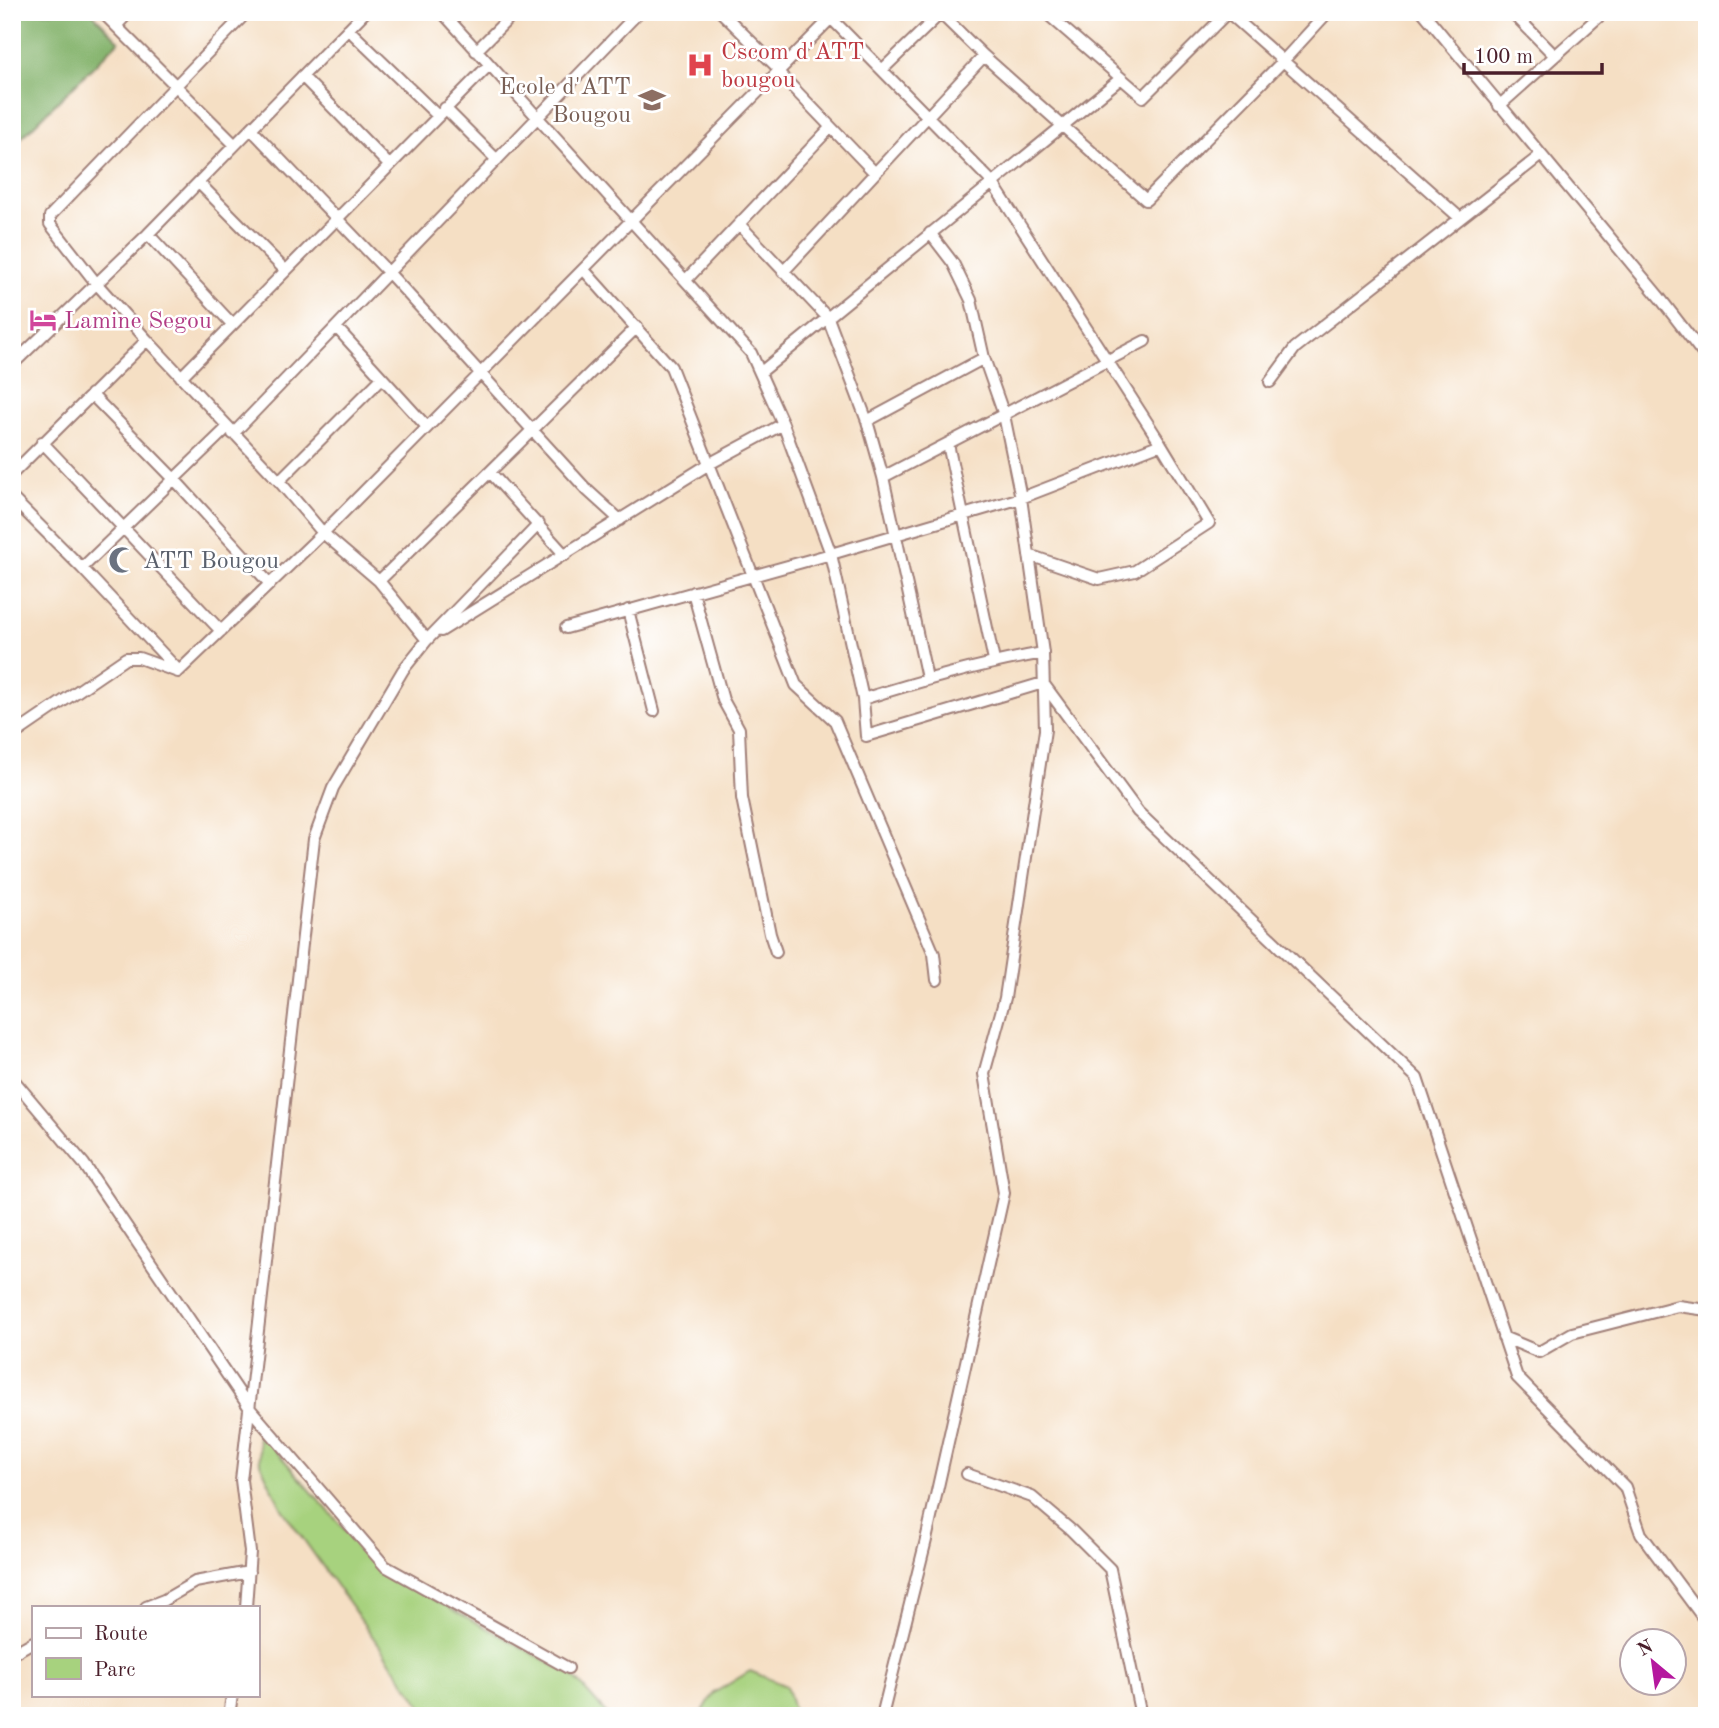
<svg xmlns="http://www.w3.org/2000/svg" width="1719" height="1728" viewBox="0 0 1719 1728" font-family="'Old Standard TT',serif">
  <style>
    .green { fill: #a7d27e; stroke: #787854; stroke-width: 2 }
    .forest { fill: #85b46d; stroke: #686a4c; stroke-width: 2 }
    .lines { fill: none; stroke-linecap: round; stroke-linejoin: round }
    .minor-casing { stroke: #a07f78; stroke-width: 14 }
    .minor { stroke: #fff; stroke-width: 10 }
    .labels { text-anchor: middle; stroke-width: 5; stroke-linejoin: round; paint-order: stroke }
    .health-label { font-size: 24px; fill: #be3a42; stroke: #fff; text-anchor: start }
    .education-label { font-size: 24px; fill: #785e54; stroke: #fff; text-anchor: end }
    .hotel-label { font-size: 24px; fill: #b23c85; stroke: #fff; text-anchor: start }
    .worship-label { font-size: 24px; fill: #5b616d; stroke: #fff; text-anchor: start }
  </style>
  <rect width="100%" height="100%" fill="#fff"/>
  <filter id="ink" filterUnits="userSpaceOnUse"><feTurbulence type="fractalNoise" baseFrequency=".0143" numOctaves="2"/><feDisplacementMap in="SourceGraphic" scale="14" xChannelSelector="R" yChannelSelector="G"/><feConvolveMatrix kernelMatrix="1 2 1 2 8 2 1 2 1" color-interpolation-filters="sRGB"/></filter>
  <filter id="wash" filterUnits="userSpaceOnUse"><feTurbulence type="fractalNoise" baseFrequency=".00686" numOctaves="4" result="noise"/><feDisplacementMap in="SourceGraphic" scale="28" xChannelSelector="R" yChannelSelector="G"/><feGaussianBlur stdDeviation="1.57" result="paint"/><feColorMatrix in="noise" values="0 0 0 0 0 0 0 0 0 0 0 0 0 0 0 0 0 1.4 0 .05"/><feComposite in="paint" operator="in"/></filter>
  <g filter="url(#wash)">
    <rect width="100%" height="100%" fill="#f5dfc4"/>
    <!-- green -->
    <path class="green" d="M258,1430L379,1569L572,1675L609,1716H429L282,1509L260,1463Z
      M750,1671L786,1686L795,1716H700L714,1693Z"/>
    <!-- forest -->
    <path class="forest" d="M12,12H91L119,41L12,147Z"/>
  </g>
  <g filter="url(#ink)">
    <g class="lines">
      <defs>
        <path id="minor" d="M102,12L235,145
          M247,12L50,216V224L96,283L147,340L279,481L323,533L379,581L427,640
          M442,12L751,353L783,424L831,554L863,699L866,736L1043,683L1138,812L1417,1078L1517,1377L1625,1487L1641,1534L1707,1623
          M721,12L780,70
          M825,12L992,182L1161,444
          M1045,12L1143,97L1228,12
          M1228,12L1460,218
          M1423,12L1660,298L1707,359
          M1512,12L1555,56
          M941,14L984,56L1146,200L1283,61L1328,12
          M116,26L129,12
          M348,29L438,116
          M476,51L515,12
          M882,70L942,12
          M778,72L875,173
          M302,76L389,165
          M1499,106L1604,12
          M445,108L497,160
          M251,129L388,272L587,490L620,520
          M199,183L285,270
          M739,224L830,128
          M148,234L232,324
          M584,270L671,367L796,685L835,721L934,954L937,980
          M783,272L984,56
          M686,280L739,224L828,318L867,421L883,477L927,678
          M336,327L427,427
          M12,365L148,234L365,12
          M761,372L1120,79
          M181,377L489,65
          M1270,382L1295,348L1541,155
          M91,394L175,480L269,583
          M867,421L984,358
          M233,434L639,12
          M42,442L221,631
          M948,444L994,661
          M490,472L565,555
          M12,474L147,340
          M883,477L1145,341
          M279,481L382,378
          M12,498L82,568L177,669
          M82,568L228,427
          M379,581L637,327
          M693,592L723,700L739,729L742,798L770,934L776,952
          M628,610L654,711
          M566,628L831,554L1021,498L1161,444L1209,523L1135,571L1099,579L1029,555
          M441,631L709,464L783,424
          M863,699C923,680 981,664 1043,653
          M12,736L126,658H139L178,672L323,533L837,12
          M12,1078L84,1164L251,1410L385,1566L568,1668
          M1503,1337L1539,1352L1572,1333L1678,1306L1707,1310
          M967,1474L1032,1497L1071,1530L1110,1569L1141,1716
          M146,1607L164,1600L195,1582L249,1572
          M246,1607L250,1552L241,1480L314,839L333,788L403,670L427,640L539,524
          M12,1654L33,1642
          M229,1716L232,1695
          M882,1716L926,1540L1004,1193L984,1074L1005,998L1045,730L1043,653L1021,498L1004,415L984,358L971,300L953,263L930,233"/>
      </defs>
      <!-- minor casing -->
      <use href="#minor" class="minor-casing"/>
      <!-- minor -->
      <use href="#minor" class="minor"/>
    </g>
  </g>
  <!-- icons -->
  <defs>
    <symbol id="hospital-bare" viewBox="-9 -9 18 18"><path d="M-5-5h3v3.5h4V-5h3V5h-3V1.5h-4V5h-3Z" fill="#e0444e" stroke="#fff" stroke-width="2.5" paint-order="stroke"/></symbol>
    <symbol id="school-bare" viewBox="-9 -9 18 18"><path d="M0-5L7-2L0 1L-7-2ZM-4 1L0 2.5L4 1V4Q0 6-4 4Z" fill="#8d6e63" stroke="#fff" stroke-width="2.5" paint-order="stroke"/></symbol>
    <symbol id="hotel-bare" viewBox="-9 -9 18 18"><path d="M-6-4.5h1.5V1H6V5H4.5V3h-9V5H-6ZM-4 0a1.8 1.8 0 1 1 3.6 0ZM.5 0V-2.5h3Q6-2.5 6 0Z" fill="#d1479c" stroke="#fff" stroke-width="2.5" paint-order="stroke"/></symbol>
    <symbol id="mosque-bare" viewBox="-9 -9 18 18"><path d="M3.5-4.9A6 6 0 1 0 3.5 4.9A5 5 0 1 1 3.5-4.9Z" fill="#6b7280" stroke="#fff" stroke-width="2.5" paint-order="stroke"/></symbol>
  </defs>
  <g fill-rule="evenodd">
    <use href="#hospital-bare" x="681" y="46" width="38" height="38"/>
    <use href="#school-bare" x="633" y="81" width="38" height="38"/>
    <use href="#hotel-bare" x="24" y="301" width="38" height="38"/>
    <use href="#mosque-bare" x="103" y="541" width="38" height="38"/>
  </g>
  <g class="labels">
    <!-- health labels -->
    <g class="health-label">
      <text x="721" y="59">Cscom d'ATT<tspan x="721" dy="28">bougou</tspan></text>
    </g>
    <!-- education labels -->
    <g class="education-label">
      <text x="631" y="94">Ecole d'ATT<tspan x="631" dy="28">Bougou</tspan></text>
    </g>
    <!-- hotel labels -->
    <g class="hotel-label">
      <text x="64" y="328">Lamine Segou</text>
    </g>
    <!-- worship labels -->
    <g class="worship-label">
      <text x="143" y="568">ATT Bougou</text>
    </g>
  </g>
  <!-- margin -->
  <rect width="1719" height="1728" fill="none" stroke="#fff" stroke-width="42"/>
  <!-- legend -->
  <rect x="32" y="1606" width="228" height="91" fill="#ffffff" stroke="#b7a5aa" stroke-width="2"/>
  <rect x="46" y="1628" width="35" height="10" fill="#ffffff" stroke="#b7a5aa" stroke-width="2"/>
  <text x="94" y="1640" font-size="21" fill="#4a1f2b">Route</text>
  <rect x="46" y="1658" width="35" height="21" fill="#a7d27e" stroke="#b7a5aa" stroke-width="2"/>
  <text x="94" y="1676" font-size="21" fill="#4a1f2b">Parc</text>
  <!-- north arrow -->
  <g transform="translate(1653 1662) rotate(331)"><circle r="33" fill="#ffffff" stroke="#b7a5aa" stroke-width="2"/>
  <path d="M0-5L12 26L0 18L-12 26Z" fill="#b5179e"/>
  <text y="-10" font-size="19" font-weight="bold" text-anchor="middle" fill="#4a1f2b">N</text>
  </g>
  <!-- scale -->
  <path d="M1464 63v10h138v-10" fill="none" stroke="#4a1f2b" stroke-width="3.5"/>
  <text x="1474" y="63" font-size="21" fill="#4a1f2b" stroke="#ffffff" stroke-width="5" paint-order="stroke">100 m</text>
</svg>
